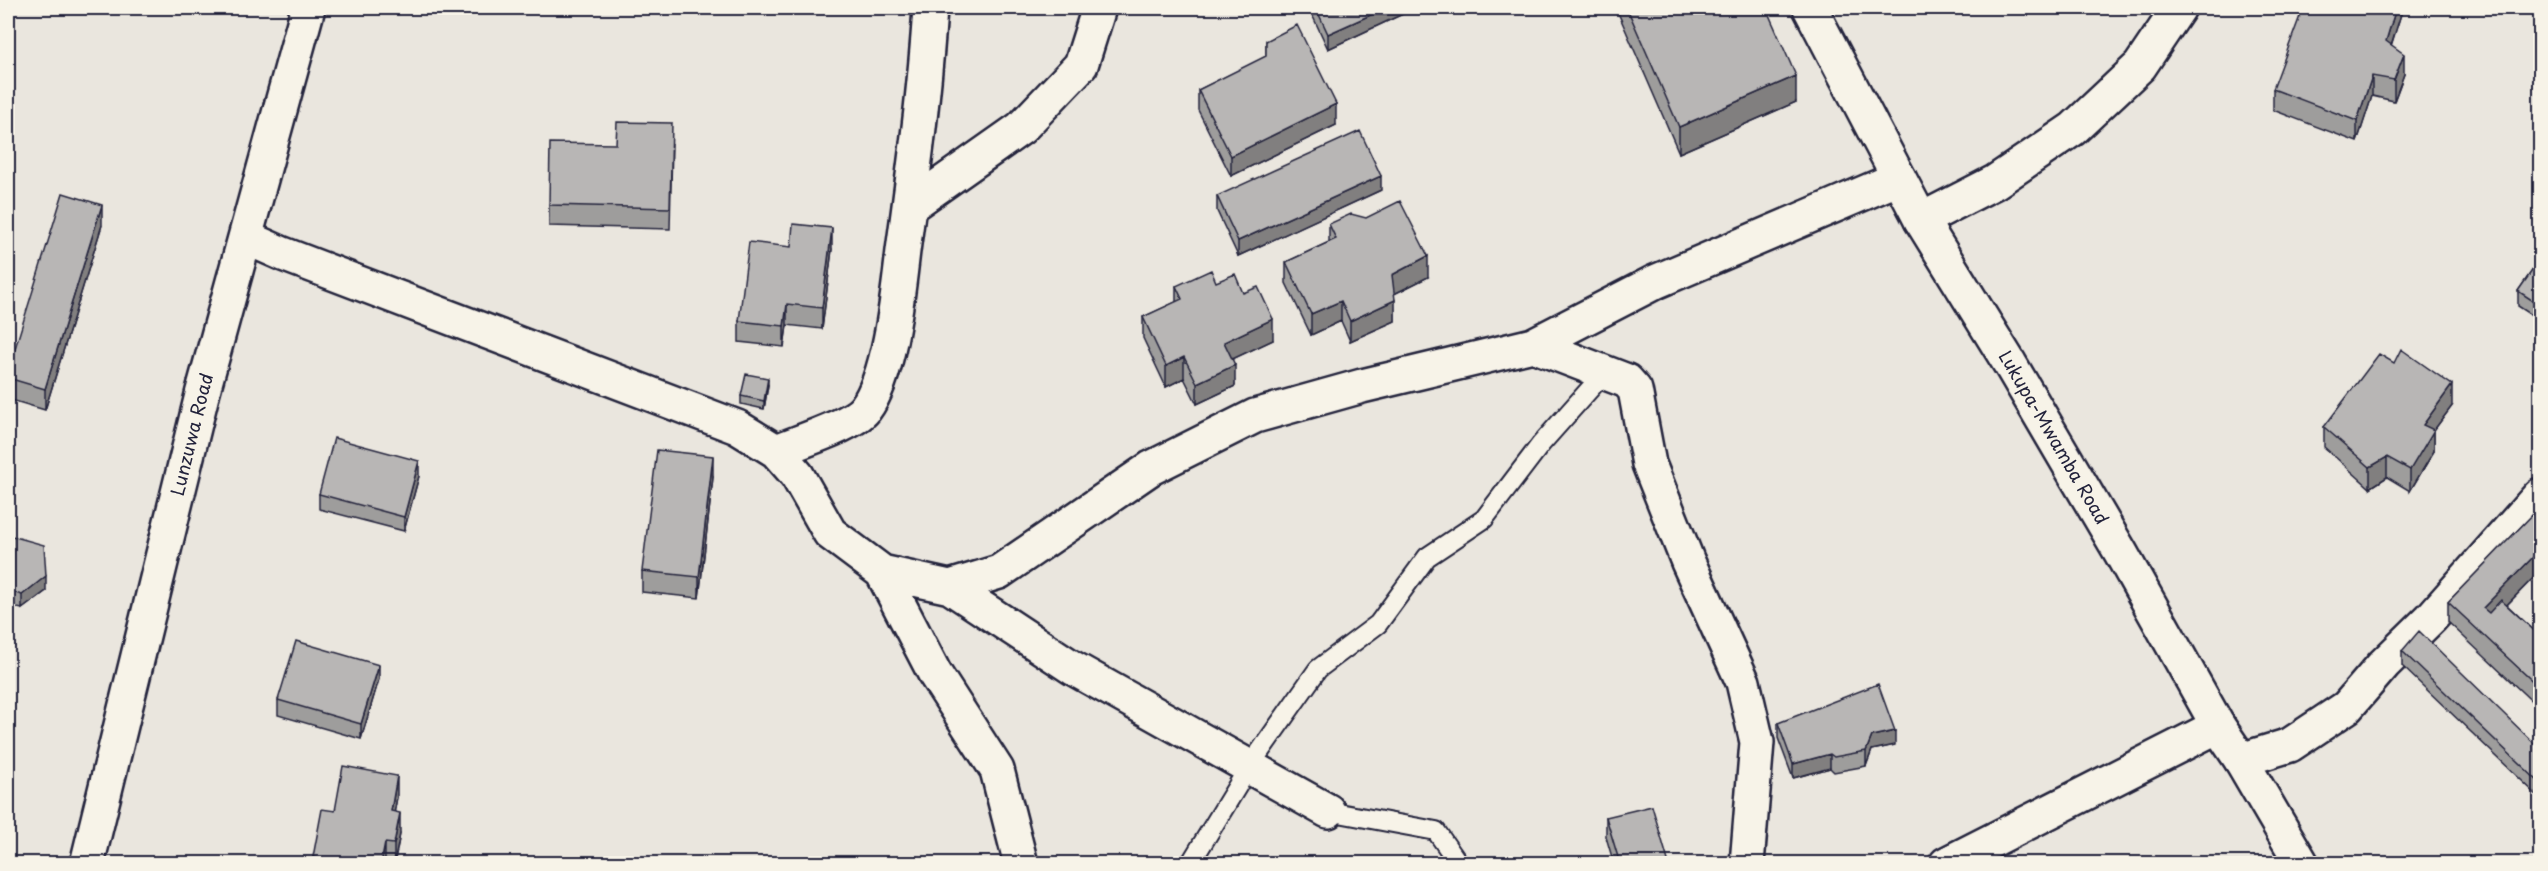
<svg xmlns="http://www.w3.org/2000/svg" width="2548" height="871" viewBox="0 0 2548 871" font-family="'Playpen Sans',sans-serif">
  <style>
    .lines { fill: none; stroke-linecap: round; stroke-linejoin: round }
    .service-casing { stroke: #22223b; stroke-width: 22 }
    .minor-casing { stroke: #22223b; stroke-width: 38 }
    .tertiary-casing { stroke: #22223b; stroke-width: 38 }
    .service { stroke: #f7f3e8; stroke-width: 18 }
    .minor { stroke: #f7f3e8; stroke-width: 33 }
    .tertiary { stroke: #f7f3e8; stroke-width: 33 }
    .wall { fill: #9e9d9c; stroke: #22223b; stroke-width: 1.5 }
    .shaded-wall { fill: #817f7f; stroke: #22223b; stroke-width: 1.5 }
    .building { fill: #b8b6b5; stroke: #22223b; stroke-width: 1.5 }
    .labels { text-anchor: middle; stroke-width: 4.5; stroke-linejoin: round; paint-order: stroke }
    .street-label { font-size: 18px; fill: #22223b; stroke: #f7f3e8 }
  </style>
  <rect width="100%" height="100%" fill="#eae6de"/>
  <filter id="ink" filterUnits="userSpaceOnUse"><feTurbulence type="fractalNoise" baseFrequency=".0167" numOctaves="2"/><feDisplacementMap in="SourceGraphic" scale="12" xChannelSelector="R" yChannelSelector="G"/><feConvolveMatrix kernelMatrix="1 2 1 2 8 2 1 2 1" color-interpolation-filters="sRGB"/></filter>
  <g filter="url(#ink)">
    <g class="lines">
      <defs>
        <path id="service" d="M1328,811L1436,831L1459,864
          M1190,864L1249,767L1318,669L1378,624L1427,557L1484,519L1541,444L1605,372"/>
        <path id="minor" d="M909,207L1021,128L1081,65L1099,8
          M1921,220L1995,182L2073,129L2140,66L2179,8
          M247,238L283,254L737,427L776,451L797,475L830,533L882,572L950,587L999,572L1151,468L1255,416L1362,386L1533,345L1627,381L1635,390L1649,464L1688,562L1743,682L1757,742L1747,864
          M1533,345L1655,282L1899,178
          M776,451C796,443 853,425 865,409C890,376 898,293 903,251C914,170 925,89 930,8
          M882,572L935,674L997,770L1021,864
          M950,587L1073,668L1328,811
          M2241,760L2290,745L2347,707L2384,664L2431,618L2540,495
          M1946,864L2218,726"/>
        <g id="tertiary">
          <path id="s1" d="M1810,8L1921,220L2010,364L2121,553L2218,726L2241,760L2302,864"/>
          <path id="s2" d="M87,864L203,391L308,8"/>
        </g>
      </defs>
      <!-- service casing -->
      <use href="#service" class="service-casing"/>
      <!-- minor casing -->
      <use href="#minor" class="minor-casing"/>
      <!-- tertiary casing -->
      <use href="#tertiary" class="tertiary-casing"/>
      <!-- service -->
      <use href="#service" class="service"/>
      <!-- minor -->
      <use href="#minor" class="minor"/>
      <!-- tertiary -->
      <use href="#tertiary" class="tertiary"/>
    </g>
    <!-- wall -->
    <path class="wall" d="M1309,8H1407V12L1328,49Z
      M1616,8H1732L1796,102L1679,153Z
      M2402,8V11L2391,45L2404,74L2394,101L2372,96L2357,142L2273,110V89Z
      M1266,41L1336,125L1231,176L1198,110V90L1266,57Z
      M672,144L670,229L549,226V205Z
      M1381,190L1238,256L1217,211V196Z
      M1329,224L1428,277L1394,294L1395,321L1350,341L1341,321L1311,335L1286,283V262L1329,242Z
      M102,225L45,410L8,399V371Z
      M791,247L832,249L822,329L787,325L784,347L739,342V321Z
      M2541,258V321L2518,306V291Z
      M1216,282L1243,293L1273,340L1232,359L1235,386L1197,404L1184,378L1166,387L1143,338V317L1176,302V286Z
      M768,385L764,409L741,404V396Z
      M2452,406L2434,430V451L2410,491L2387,477L2370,488L2324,447V427Z
      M419,476L404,531L319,509V494Z
      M713,477L699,598L642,592V571Z
      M2541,506V570L2507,605L2541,637V710L2448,622V602Z
      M8,535L46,591L22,609L8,606Z
      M2402,651L2541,750V799L2402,666Z
      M379,679L361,739L278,715V700Z
      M1778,723L1895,745L1872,750L1866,766L1834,772L1830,768L1793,778L1778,738Z
      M397,797L394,812L400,834L394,864H313V857L335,811Z
      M1606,817L1669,864H1614L1606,837Z"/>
    <!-- shaded-wall -->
    <path class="shaded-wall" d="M1386,8H1407V12L1328,49V34Z
      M2396,8H2402V11L2386,62V41Z
      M2404,54V74L2394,101V80Z
      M1796,76V102L1679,153V127Z
      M2372,76V96L2357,142V121Z
      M1336,104V125L1231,176V156Z
      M1381,176V190L1238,256V241Z
      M102,205V225L45,410V389Z
      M832,228V249L822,329V308Z
      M1428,256V277L1392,295V275Z
      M1395,300V321L1350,341V321Z
      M1341,301V321L1311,335V314Z
      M787,304V325L784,347V326Z
      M1273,319V340L1224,363V342Z
      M1184,357V378L1166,387V366Z
      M1235,365V386L1197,404V383Z
      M768,378V385L764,409V401Z
      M2452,385V406L2434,430V451L2410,491V470L2423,425Z
      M713,456V477L699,598V577Z
      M2387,457V477L2370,488V467Z
      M419,461V476L404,531V517Z
      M2541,549V570L2483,629V608Z
      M46,576V591L22,609V595Z
      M379,665V679L361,739V724Z
      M1895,731V745L1872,750L1866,766V751L1872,736Z
      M1830,754V768L1793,778V764Z
      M397,776V797L391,832V811Z
      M400,813V834L394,864V844Z
      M385,843V863L381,864Z"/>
    <!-- building -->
    <path class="building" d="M1316,8H1386L1328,34Z
      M1627,8H1732L1733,9L1737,8H1766L1796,76L1679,127Z
      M2303,8H2396L2386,41L2404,54L2394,80L2372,76L2357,121L2273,89Z
      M1297,25L1336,104L1231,156L1198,90L1266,56V41Z
      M617,122L672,123L670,208L549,205L550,143L616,144Z
      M1360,131L1381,176L1238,241L1217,196Z
      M63,193L102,205L45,389L8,378V371Z
      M1400,201L1428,256L1392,275L1395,300L1350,321L1341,301L1311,314L1286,262L1336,239L1329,224L1351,214L1366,218Z
      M793,224L832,228L822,308L787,304L784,326L739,321L749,242L791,247Z
      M2541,258V306L2518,291Z
      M1211,270L1216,282L1235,274L1243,293L1258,287L1273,319L1224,342L1235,365L1197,383L1184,357L1166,366L1143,317L1182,299L1176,286Z
      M2401,349L2452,385L2423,425L2434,430L2410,470L2387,457L2370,467L2324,427L2379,354L2394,363Z
      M746,374L768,378L764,401L741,396Z
      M334,438L419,461L404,517L319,494Z
      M657,450L713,456L699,577L642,571Z
      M2541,506V549L2483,608L2489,613L2501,600L2541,637V689L2448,602Z
      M8,535L44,545L46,576L22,595L8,591Z
      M2419,631L2541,750V784L2402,651Z
      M296,641L379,665L361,724L278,700Z
      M1878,684L1895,731L1872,736L1866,751L1834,757L1830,754L1793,764L1778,723Z
      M343,766L397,776L391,811L400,813L394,844L385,843L381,864H352L313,857L322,809L335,811Z
      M1652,806L1669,864H1620L1606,817Z"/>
  </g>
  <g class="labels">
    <!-- street labels -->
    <g class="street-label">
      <text dy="6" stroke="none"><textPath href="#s2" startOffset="442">Lunzuwa Road</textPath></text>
      <text dy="6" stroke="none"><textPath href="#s1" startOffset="494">Lukupa-Mwamba Road</textPath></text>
    </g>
  </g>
  <!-- margin -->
  <rect width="2548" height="871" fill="none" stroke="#f7f3e8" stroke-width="30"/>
  <rect x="15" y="15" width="2518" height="841" fill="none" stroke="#22223b" stroke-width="2" filter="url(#ink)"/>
</svg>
